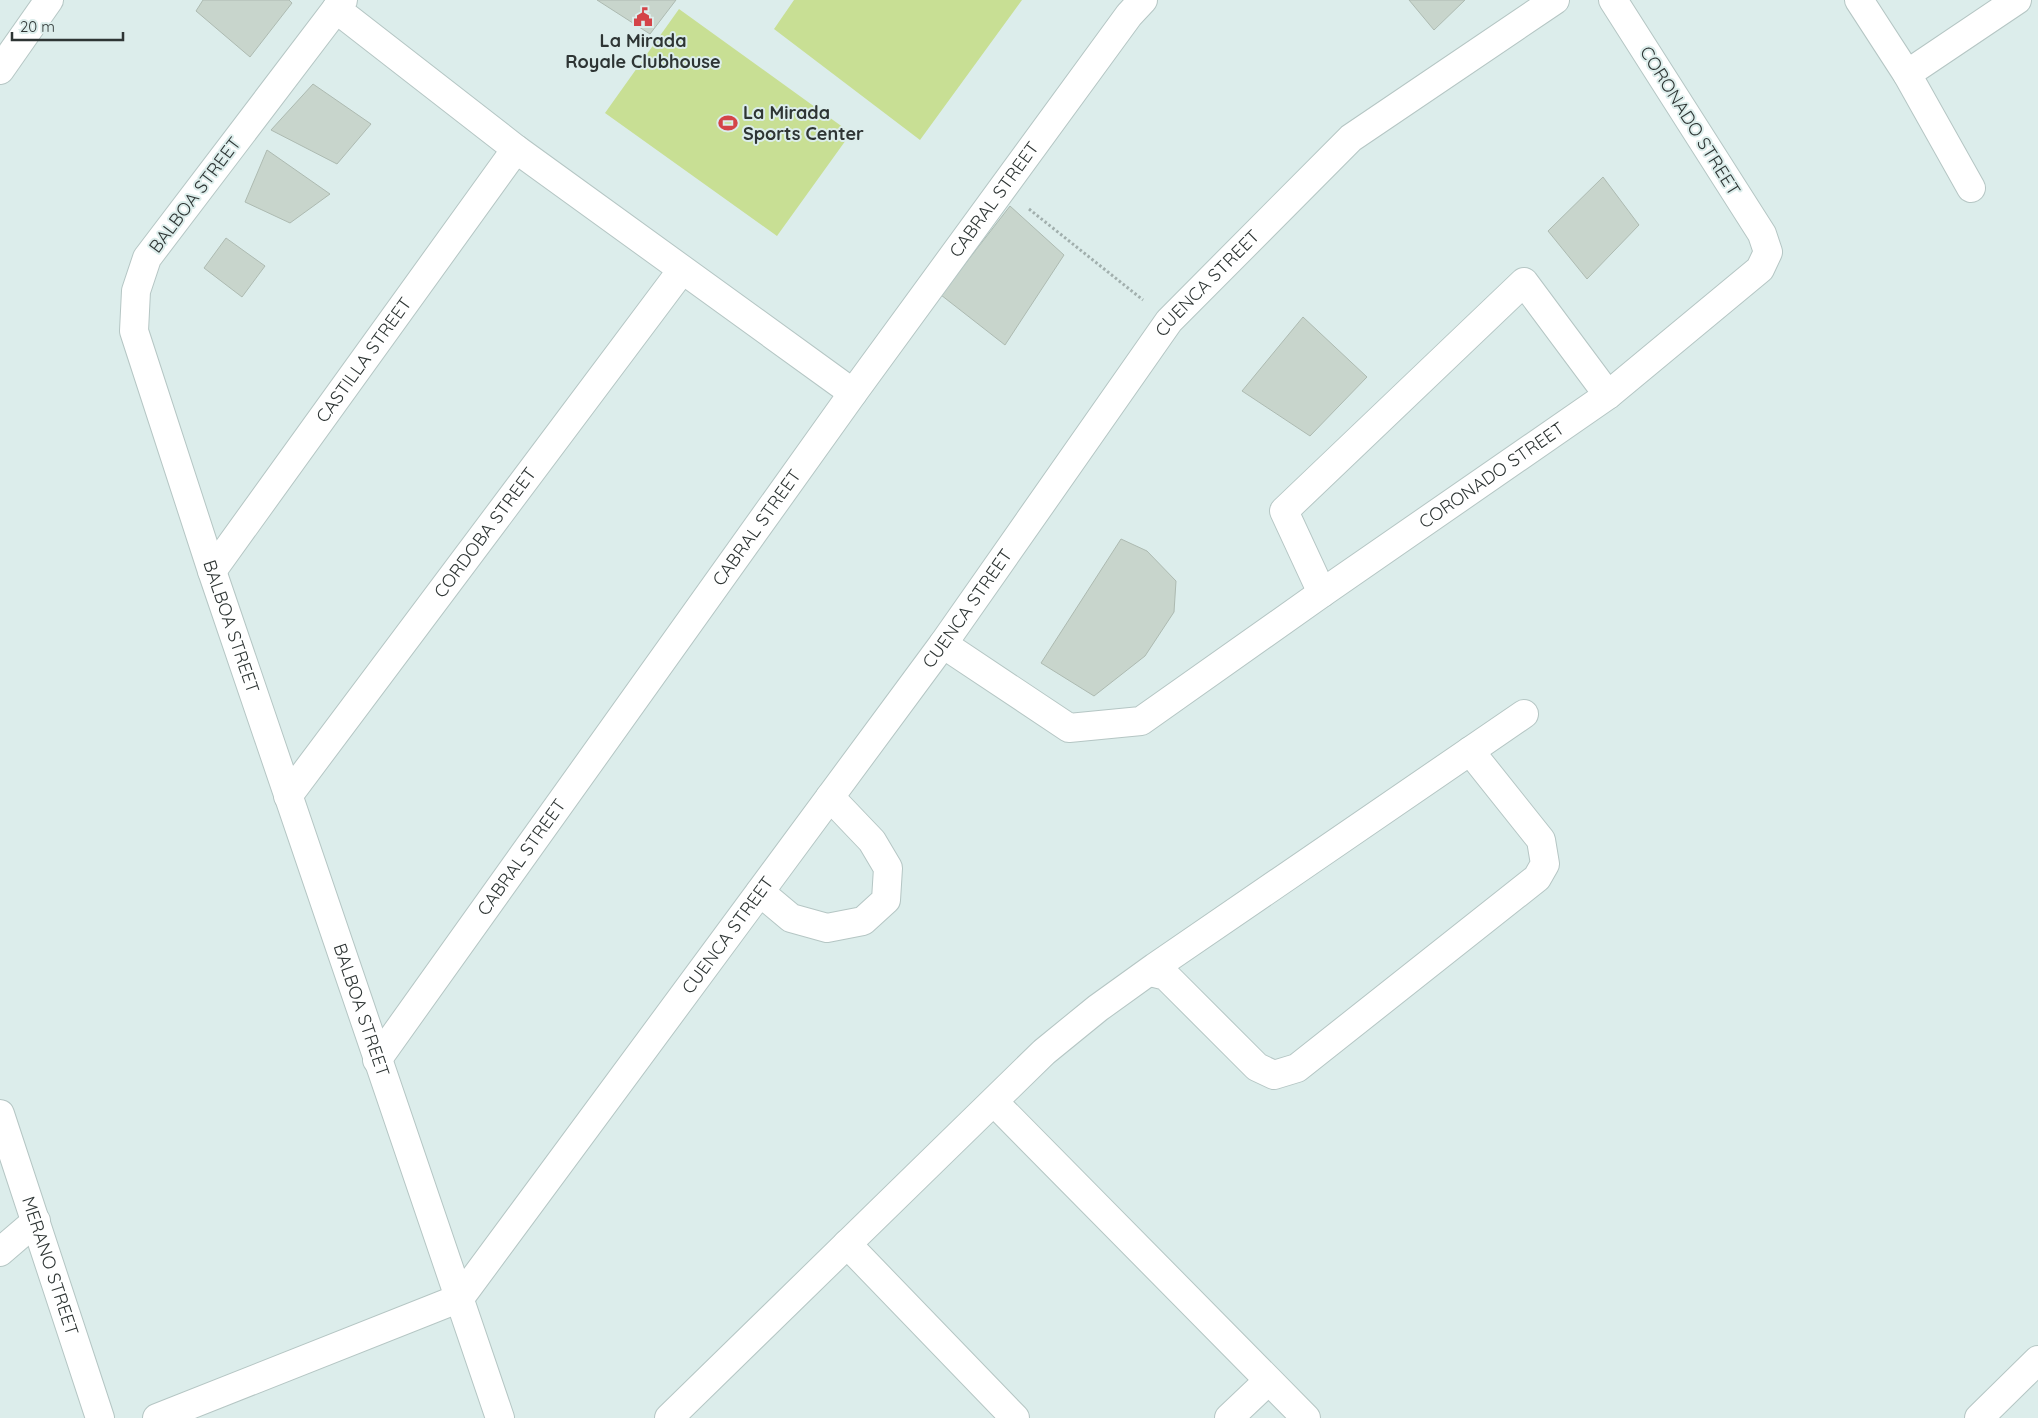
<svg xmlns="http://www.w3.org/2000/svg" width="2038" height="1418" font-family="Quicksand,sans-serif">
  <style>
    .green { fill: #c8df94 }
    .building { fill: #c8d5cc; stroke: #adbab1 }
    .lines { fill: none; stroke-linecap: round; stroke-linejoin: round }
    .street-casing { stroke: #b5c6c4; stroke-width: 30 }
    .path { stroke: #a1afad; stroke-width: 3; stroke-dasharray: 2.5 2.5; stroke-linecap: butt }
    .street { stroke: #fff; stroke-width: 28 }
    .labels { text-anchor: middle; stroke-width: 4; stroke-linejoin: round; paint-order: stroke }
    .poi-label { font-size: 18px; font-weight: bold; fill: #2e3534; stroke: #dcedeb }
    .street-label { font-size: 18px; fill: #2e3534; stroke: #dcedeb }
  </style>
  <rect width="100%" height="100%" fill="#dcedeb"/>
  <!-- green -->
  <path class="green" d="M794,0H1022L920,140L774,29Z
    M679,9L851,133L777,236L605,113Z"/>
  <!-- building -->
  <path class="building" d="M203,0H289L292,3L250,57L196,11Z
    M597,0H676L650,34Z
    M1409,0H1465L1434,30Z
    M313,84L371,124L337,164L271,130Z
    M267,150L330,194L290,223L245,202Z
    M1603,177L1639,225L1587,279L1548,231Z
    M1010,206L1064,255L1005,345L941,295Z
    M226,238L265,266L242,297L204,268Z
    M1303,317L1367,377L1310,436L1242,391Z
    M1121,539L1147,551L1176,581L1174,612L1145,656L1094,696L1041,663Z"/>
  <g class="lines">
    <!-- street casing -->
    <g class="street-casing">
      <g id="street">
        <path id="s1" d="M343,0L147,258L136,291L134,331L212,571L500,1418"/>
        <path d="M1859,0L1907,74L1971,188"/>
        <path d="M336,9L516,149L853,393"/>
        <path d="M0,70L49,0"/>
        <path d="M1907,74L2017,0"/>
        <path id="s2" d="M212,571L516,149"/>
        <path d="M1322,593L1284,511L1524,282L1608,395"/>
        <path id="s3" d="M943,644L1069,728L1141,721L1322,593L1608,395L1760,269L1768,252L1762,234L1613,0"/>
        <path id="s4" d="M288,796L682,270"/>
        <path d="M760,892L791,918L827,928L863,921L886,900L888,868L872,841L830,797"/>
        <path d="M1150,972L1166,976L1257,1067L1274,1075L1297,1068L1537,878L1545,864L1541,840L1470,751"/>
        <path id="s5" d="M377,1060L853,393L1129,15L1143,0"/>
        <path d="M994,1102L1306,1418"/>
        <path id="s6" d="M0,1114L100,1418"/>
        <path d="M847,1244L1015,1418"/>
        <path d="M0,1252L36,1221"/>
        <path id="s7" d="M460,1298L943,644L1169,321L1351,138L1555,0"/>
        <path d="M157,1418L460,1298"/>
        <path d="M669,1418L1044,1052L1098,1008L1155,967L1524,714"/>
        <path d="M1229,1418L1268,1381"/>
        <path d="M1979,1418L2038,1360"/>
      </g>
    </g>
    <!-- path -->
    <path class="path" d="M1029,209L1143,300"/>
    <!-- street -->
    <use href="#street" class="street"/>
  </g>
  <!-- icons -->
  <defs>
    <g id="civic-bare" transform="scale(1.5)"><path d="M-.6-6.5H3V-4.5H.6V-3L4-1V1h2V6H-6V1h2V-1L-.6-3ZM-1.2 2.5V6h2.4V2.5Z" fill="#d44448" stroke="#dcedeb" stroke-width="2.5" paint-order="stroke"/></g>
    <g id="stadium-bare" transform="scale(1.5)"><path d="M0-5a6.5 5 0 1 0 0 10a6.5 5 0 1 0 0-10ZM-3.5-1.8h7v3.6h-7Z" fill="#d44448" stroke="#dcedeb" stroke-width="2.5" paint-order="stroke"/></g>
  </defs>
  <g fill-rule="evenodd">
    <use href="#civic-bare" x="643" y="17"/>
    <use href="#stadium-bare" x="728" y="123"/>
  </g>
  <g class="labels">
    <!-- poi labels -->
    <g class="poi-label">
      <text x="643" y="47">La Mirada<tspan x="643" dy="21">Royale Clubhouse</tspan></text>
      <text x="743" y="119" text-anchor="start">La Mirada<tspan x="743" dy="21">Sports Center</tspan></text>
    </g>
    <!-- street labels -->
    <g class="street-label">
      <text transform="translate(1690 121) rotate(58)" y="6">CORONADO STREET</text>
      <text transform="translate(195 195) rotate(-53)" y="6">BALBOA STREET</text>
      <text dy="6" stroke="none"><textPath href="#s5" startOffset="1059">CABRAL STREET</textPath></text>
      <text dy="6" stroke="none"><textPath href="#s7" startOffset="1261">CUENCA STREET</textPath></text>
      <text dy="6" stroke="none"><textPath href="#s2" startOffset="260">CASTILLA STREET</textPath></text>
      <text dy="6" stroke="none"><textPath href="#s3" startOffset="652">CORONADO STREET</textPath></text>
      <text dy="6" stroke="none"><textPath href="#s5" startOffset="654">CABRAL STREET</textPath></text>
      <text dy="6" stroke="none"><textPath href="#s4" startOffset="329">CORDOBA STREET</textPath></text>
      <text dy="6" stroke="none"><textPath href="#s7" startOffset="856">CUENCA STREET</textPath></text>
      <text dy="6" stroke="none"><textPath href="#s1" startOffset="710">BALBOA STREET</textPath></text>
      <text dy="6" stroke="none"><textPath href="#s5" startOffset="249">CABRAL STREET</textPath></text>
      <text dy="6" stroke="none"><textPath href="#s7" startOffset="451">CUENCA STREET</textPath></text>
      <text dy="6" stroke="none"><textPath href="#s1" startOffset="1115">BALBOA STREET</textPath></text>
      <text dy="6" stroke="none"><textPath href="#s6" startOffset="160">MERANO STREET</textPath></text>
    </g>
  </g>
  <!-- scale -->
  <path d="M12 32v8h111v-8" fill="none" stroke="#2e3534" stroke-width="2.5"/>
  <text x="20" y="32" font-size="15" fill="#2e3534" stroke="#dcedeb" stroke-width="4" paint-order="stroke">20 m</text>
</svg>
